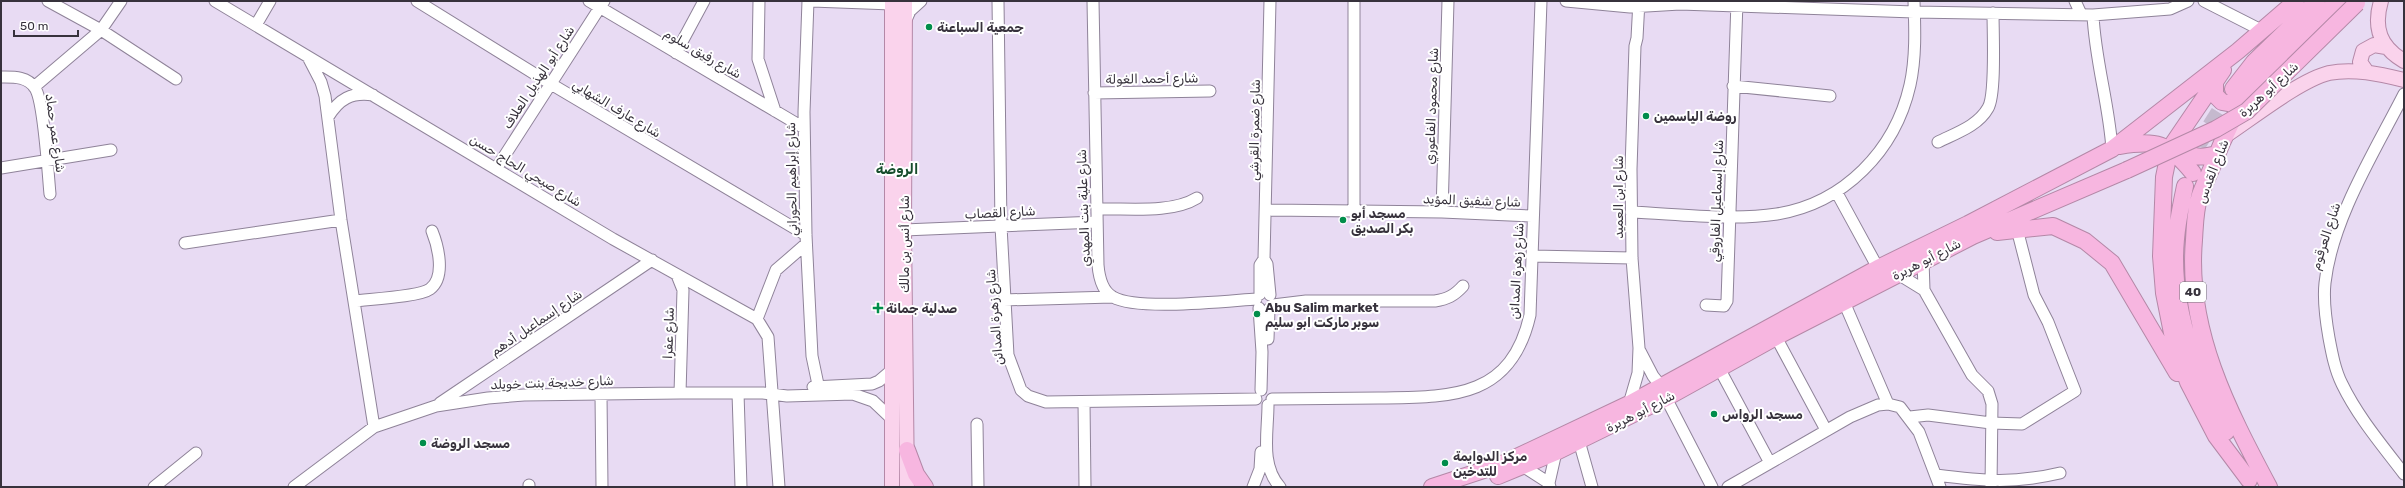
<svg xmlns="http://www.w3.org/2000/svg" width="2405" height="488" font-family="Rubik,Cairo,sans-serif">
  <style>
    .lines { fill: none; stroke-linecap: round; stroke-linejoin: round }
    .highway-tunnel { stroke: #c5b9ce; stroke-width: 16; stroke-dasharray: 16 8; stroke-linecap: butt }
    .minor-casing { stroke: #8f8399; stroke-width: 13 }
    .major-casing { stroke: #b488a7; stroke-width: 16 }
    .highway-casing { stroke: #b488a7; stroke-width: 18 }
    .minor { stroke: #fff; stroke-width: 11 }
    .major { stroke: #fad3ec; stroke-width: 14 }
    .highway { stroke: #f7b6e0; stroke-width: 16 }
    .highway-bridge-casing { stroke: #b488a7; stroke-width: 18; stroke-linecap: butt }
    .highway-bridge { stroke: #f7b6e0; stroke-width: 16 }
    .poi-dot { fill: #018d4b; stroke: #fff; stroke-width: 1.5 }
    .labels { text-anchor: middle; stroke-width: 4; stroke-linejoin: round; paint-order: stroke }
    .shield { fill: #fff; stroke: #737076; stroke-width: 1 }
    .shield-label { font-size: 12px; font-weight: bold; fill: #37323c }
    .poi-label { font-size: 13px; font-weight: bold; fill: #37323c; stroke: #fff; text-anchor: start }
    .street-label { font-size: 13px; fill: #37323c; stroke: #fff }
    .neighbourhood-label { font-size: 14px; font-weight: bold; fill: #174d2c; stroke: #fff }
  </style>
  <rect width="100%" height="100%" fill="#e8dbf3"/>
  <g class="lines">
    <!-- highway-tunnel -->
    <path class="highway-tunnel" d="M2190,169L2198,145L2232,91"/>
    <!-- minor casing -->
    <g class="minor-casing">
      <path id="minor" d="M48,1L101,30L176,79
        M215,1L613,239L757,319L768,337L779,487
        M417,1L551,84L806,235
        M589,1L804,128
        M759,1L758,59L775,111
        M808,1L804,112L806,235L812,356L820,394
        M812,1L892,4
        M998,1L1001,226L1008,355L1021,390L1028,396L1046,402L1256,399
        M1093,1L1098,265C1099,277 1102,291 1113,297C1137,311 1226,301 1256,299
        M1566,1L1630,7L1680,4L1914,12L2093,15L2170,9L2188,1
        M2075,1L2081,14
        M2204,1L2261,30
        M2093,15C2095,60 2109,104 2112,149
        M905,22L910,11L921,1
        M256,25L270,1
        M676,53L704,1
        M308,57L321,82L325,96L341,220L374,427
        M1,77C13,77 27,76 35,88C44,101 48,174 50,194
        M1733,86L1830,96
        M34,87L101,30L121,1
        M1094,93L1210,91
        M2404,94C2375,151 2332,219 2325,283C2323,301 2326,321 2329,338C2332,354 2335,370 2342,384C2358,417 2382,445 2404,474
        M328,117C339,99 351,92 373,95
        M1938,142C1956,133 1978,126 1988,108C1996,95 1993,32 1993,13
        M1,168L111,150
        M496,169L604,1
        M1837,193L1878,268
        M1097,209C1127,208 1171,214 1197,198
        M1266,210L1442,212L1532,216
        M1354,211V1
        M1442,212L1448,1
        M1631,212C1677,214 1732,221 1777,214C1844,203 1895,151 1910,85C1916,58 1915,29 1914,1
        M904,230L1097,222
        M185,243L341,220
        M1532,256L1632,258
        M1923,260L1924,290L1972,375L1988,391L1992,404L1991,487
        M1898,274L1924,290
        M677,275L683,290L680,393
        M1260,294V265L1264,259
        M1270,295L1267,264L1264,259L1270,1
        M1004,300L1112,297
        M354,301C369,299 419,297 430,289C446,277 438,246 432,231
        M1844,302L1888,404
        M1273,305L1306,301H1435C1447,299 1454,296 1463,286
        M1706,305L1724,306L1727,301L1737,1
        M1259,308L1262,352L1261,390
        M757,319L776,270L806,244
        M1776,337L1826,430
        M1268,339L1269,309
        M1640,351L1653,376L1661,386
        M1719,368L1770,463
        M813,387L872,384L879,381L892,370
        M738,393L741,487
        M601,395L602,487
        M1666,398L1712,487
        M1272,399C1308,399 1343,398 1379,398C1451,397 1511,399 1530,315L1541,1
        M1084,402L1085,487
        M440,403L652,260
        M1629,404L1638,373L1639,348L1632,258L1631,169L1635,46L1637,38L1639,1
        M1268,405C1268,432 1260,465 1280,487
        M1910,417L1928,415L1991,423L2022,424L2075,391L2048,322L2034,295L2017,229
        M977,424L978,487
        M1579,441L1592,487
        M1524,467L1549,483
        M1936,475C1983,481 2013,484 2060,473
        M529,485V487
        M154,487L196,453
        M294,487L374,427L436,406L488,398L524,395L680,393H763L787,396L853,394L873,401L892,419
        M1253,487L1260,469L1261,452
        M1550,487L1549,483L1556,452
        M1728,487L1850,417L1878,405L1888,404L1900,407L1919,432L1940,487"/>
    </g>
    <!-- major casing -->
    <g class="major-casing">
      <path id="major" d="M905,1L904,230L907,487
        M2381,1C2373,28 2380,47 2404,61
        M2367,72L2360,62L2363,51L2374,45L2386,47
        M2225,136C2251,119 2300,80 2329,73C2353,68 2380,74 2404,80
        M892,487V1"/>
    </g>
    <!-- highway casing -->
    <g class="highway-casing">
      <path id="highway" d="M2223,70L2170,148L2164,177L2161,256L2164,293L2174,343L2188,382L2216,436L2249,480
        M2215,81V95L2222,102L2233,104L2248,94
        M2233,89L2254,62L2317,1
        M2181,141C2186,160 2202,158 2217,154
        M2119,146C2156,140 2168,142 2193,173
        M2185,186C2180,210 2175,234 2175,259C2175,321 2199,376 2226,432
        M1997,232L2053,226L2085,241L2112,263L2177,373
        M907,450L916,474L925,487
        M1498,476L1556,452L1666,398L1776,337L1973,236L2127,170
        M1432,487L1502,464L1629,404L1878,268L1968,224L2112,149L2238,51L2296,1
        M2269,487C2228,410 2186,330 2194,240C2195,225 2195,209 2200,195C2204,184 2210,173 2214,162C2223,139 2234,115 2248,94C2271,61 2309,29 2338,1"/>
    </g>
    <!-- minor -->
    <use href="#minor" class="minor"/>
    <!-- major -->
    <use href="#major" class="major"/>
    <!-- highway -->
    <use href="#highway" class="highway"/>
    <!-- highway-bridge casing -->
    <g class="highway-bridge-casing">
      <path id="highway-bridge" d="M2127,170L2216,129L2247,111L2357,3"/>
    </g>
    <!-- highway-bridge -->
    <use href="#highway-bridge" class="highway-bridge"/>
  </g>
  <!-- markers -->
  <g class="poi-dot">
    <circle cx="929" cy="27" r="4"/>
    <circle cx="1646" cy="116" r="4"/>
    <circle cx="1343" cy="220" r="4"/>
    <path d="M876 302h4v4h4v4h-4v4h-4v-4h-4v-4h4z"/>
    <circle cx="1257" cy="314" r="4"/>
    <circle cx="1714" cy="414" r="4"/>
    <circle cx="423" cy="443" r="4"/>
    <circle cx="1445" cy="463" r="4"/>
  </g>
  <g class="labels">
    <!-- shield labels -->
    <rect class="shield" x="2180" y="282" width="26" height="20" rx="3"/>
    <g class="shield-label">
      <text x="2193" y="296">40</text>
    </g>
    <!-- poi labels -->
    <g class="poi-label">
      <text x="937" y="32">جمعية السباعنة</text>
      <text x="1654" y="121">روضة الياسمين</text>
      <text x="1351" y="218">مسجد أبو<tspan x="1351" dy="15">بكر الصديق</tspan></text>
      <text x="1265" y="312">Abu Salim market<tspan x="1265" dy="15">سوبر ماركت ابو سليم</tspan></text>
      <text x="886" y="313">صدلية جمانة</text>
      <text x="1722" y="419">مسجد الرواس</text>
      <text x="431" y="448">مسجد الروضة</text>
      <text x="1453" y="461">مركز الدوايمة<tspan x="1453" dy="15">للتدخين</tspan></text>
    </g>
    <!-- street labels -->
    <g class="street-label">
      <text transform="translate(703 53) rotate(30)" y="5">شارع رفيق سلوم</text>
      <text transform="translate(538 77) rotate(-57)" y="5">شارع أبو الهذيل العلاف</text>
      <text transform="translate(1152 78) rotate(-1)" y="5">شارع أحمد الغولة</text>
      <text transform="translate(2268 89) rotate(-42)" y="5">شارع أبو هريرة</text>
      <text transform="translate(1431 106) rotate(-88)" y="5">شارع محمود الفاعوري</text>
      <text transform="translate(617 108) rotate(31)" y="5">شارع عارف الشهابي</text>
      <text transform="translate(1254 130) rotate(-89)" y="5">شارع ضمرة القرشي</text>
      <text transform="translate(56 133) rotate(82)" y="5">شارع عمر حماد</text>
      <text transform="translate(526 170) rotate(31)" y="5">شارع صبحي الحاج حسن</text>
      <text transform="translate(2212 171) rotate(-69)" y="5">شارع القدس</text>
      <text transform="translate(791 179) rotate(-91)" y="5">شارع إبراهيم الحوراني</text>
      <text transform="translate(1618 197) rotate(-90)" y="5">شارع ابن العميد</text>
      <text transform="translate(1472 200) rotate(2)" y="5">شارع شفيق المؤيد</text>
      <text transform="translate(1716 201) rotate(-88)" y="5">شارع إسماعيل الفاروقي</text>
      <text transform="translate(1083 208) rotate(-92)" y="5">شارع علية بنت المهدي</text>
      <text transform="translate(1000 212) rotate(-3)" y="5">شارع القصاب</text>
      <text transform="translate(2325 236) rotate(-72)" y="5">شارع العرقوم</text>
      <text transform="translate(904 244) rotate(-90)" y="5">شارع أنس بن مالك</text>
      <text transform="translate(1926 259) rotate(-27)" y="5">شارع أبو هريرة</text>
      <text transform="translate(1516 271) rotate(-87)" y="5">شارع زهرة المدائن</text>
      <text transform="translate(994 317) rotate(-95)" y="5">شارع زهرة المدائن</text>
      <text transform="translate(536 322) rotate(-34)" y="5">شارع إسماعيل أدهم</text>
      <text transform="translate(668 333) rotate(-88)" y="5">شارع عفرا</text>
      <text transform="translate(552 382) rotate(-2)" y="5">شارع خديجة بنت خويلد</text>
      <text transform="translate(1640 411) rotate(-27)" y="5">شارع أبو هريرة</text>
    </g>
    <!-- neighbourhood labels -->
    <g class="neighbourhood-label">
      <text x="897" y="174">الروضة</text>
    </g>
  </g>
  <!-- border -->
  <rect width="2405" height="488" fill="none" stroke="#37323c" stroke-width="4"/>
  <!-- scale -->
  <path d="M14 30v6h64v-6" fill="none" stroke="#37323c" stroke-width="2"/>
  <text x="20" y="30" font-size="12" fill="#37323c" stroke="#ffffff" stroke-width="3" paint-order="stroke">50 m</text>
</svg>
